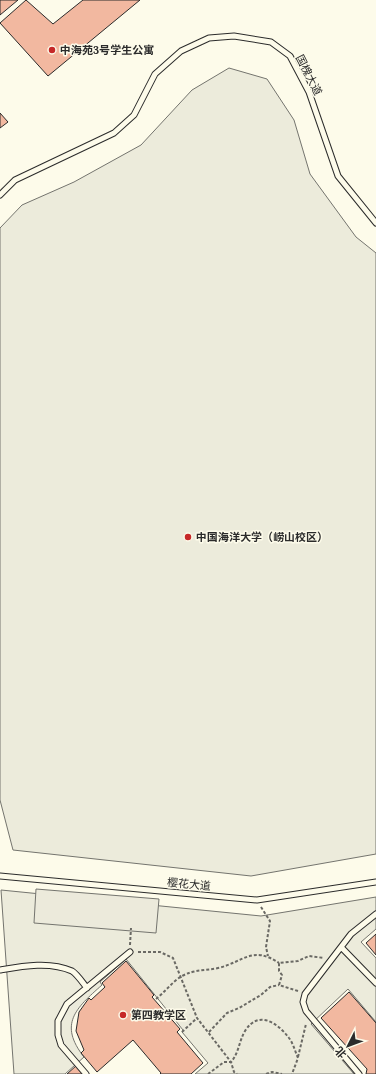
<svg xmlns="http://www.w3.org/2000/svg" width="376" height="1074" font-family="Lora,'Noto Sans SC',serif">
  <style>
    .green { fill: #ecebdb; stroke: #74746e }
    .parking { fill: #eceadb; stroke: #74746e }
    .building { fill: #f2b8a0; stroke: #2b2b2b }
    .lines { fill: none; stroke-linecap: round; stroke-linejoin: round }
    .service-casing { stroke: #2b2b2b; stroke-width: 7 }
    .path { stroke: #6a6964; stroke-width: 2; stroke-dasharray: 3 2; stroke-linecap: butt }
    .service { stroke: #fdfbea; stroke-width: 5 }
    .poi-dot { fill: #c62828; stroke: #fdfbea; stroke-width: 1.5 }
    .labels { text-anchor: middle; stroke-width: 3; stroke-linejoin: round; paint-order: stroke }
    .poi-label { font-size: 11px; font-weight: bold; fill: #2b2b2b; stroke: #fdfbea; text-anchor: start }
    .street-label { font-size: 11px; fill: #2b2b2b; stroke: #fdfbea }
  </style>
  <rect width="100%" height="100%" fill="#fdfbea"/>
  <!-- green -->
  <path class="green" d="M229,68L267,79L294,120L310,174L356,237L376,253V854L251,876L13,850L0,800V228L22,205L74,182L141,145L192,90Z
    M1,890L261,916L376,897V929L361,942L376,958V1022L348,989L311,1024L354,1074H195L208,1063L182,1032L183,1030L126,959L100,982L102,985C76,1008 58,1024 84,1057L65,1074H14Z"/>
  <!-- parking -->
  <path class="parking" d="M36,889L159,899L156,933L34,923Z"/>
  <!-- building -->
  <path class="building" d="M0,0H18L0,15Z
    M26,0L53,24L83,0H140L48,76L0,23Z
    M0,113L8,122L0,128Z
    M376,934V955L366,943Z
    M126,961L154,995L152,997L180,1029L177,1032L203,1063L191,1074H160L161,1073L133,1040L97,1072L81,1053L84,1050L76,1031L79,1012L89,998L91,1000L105,987L102,983Z
    M349,992L376,1023V1074H366L367,1069L321,1018Z
    M77,1065L85,1074H67Z"/>
  <g class="lines">
    <!-- service casing -->
    <g class="service-casing">
      <path id="service" d="M0,195L15,180L114,133L134,115L155,74L181,51L209,38L234,36L271,42L290,56L309,92L338,176L376,223
        M0,876L257,900L376,882
        M341,947L376,983
        M0,970C23,966 50,961 72,971C77,974 83,983 87,988
        M86,1074L61,1045L58,1035V1021L67,1004L130,952
        M359,1074L306,1011L303,1002L305,994L351,934L376,914"/>
    </g>
    <!-- path -->
    <path class="path" d="M261,907L270,921L266,947L268,956
      M130,945L131,928
      M138,952H160L173,958L197,1018L231,1062L234,1072L237,1074
      M298,991L279,985L282,975L279,971V963L298,961L309,956L324,958
      M156,999C165,992 173,981 182,976C195,969 205,971 218,968C244,962 252,945 279,963
      M182,1032L197,1018
      M209,1032L227,1013L239,1008L261,995L270,987L279,985
      M298,1057L306,1024
      M208,1074L224,1062H231C239,1053 239,1041 245,1031C258,1010 277,1022 289,1038C293,1043 295,1051 298,1058L292,1074
      M266,1074L272,1072L282,1074"/>
    <!-- service -->
    <use href="#service" class="service"/>
  </g>
  <!-- markers -->
  <g class="poi-dot">
    <circle cx="52" cy="50" r="4"/>
    <circle cx="188" cy="537" r="4"/>
    <circle cx="123" cy="1015" r="4"/>
  </g>
  <g class="labels">
    <!-- poi labels -->
    <g class="poi-label">
      <text x="60" y="54">中海苑3号学生公寓</text>
      <text x="196" y="541">中国海洋大学（崂山校区）</text>
      <text x="131" y="1019">第四教学区</text>
    </g>
    <!-- street labels -->
    <g class="street-label">
      <text transform="translate(309 75) rotate(63)" y="4">国槐大道</text>
      <text transform="translate(189 884) rotate(5)" y="4">樱花大道</text>
    </g>
  </g>
  <!-- north arrow -->
  <g transform="translate(348 1046) rotate(228)" stroke="#fdfbea" stroke-width="3" paint-order="stroke">
  <path d="M0-3L7 15L0 10L-7 15Z" fill="#2b2b2b"/>
  <text y="-6" font-size="11" font-weight="bold" text-anchor="middle" fill="#2b2b2b">北</text>
  </g>
</svg>
